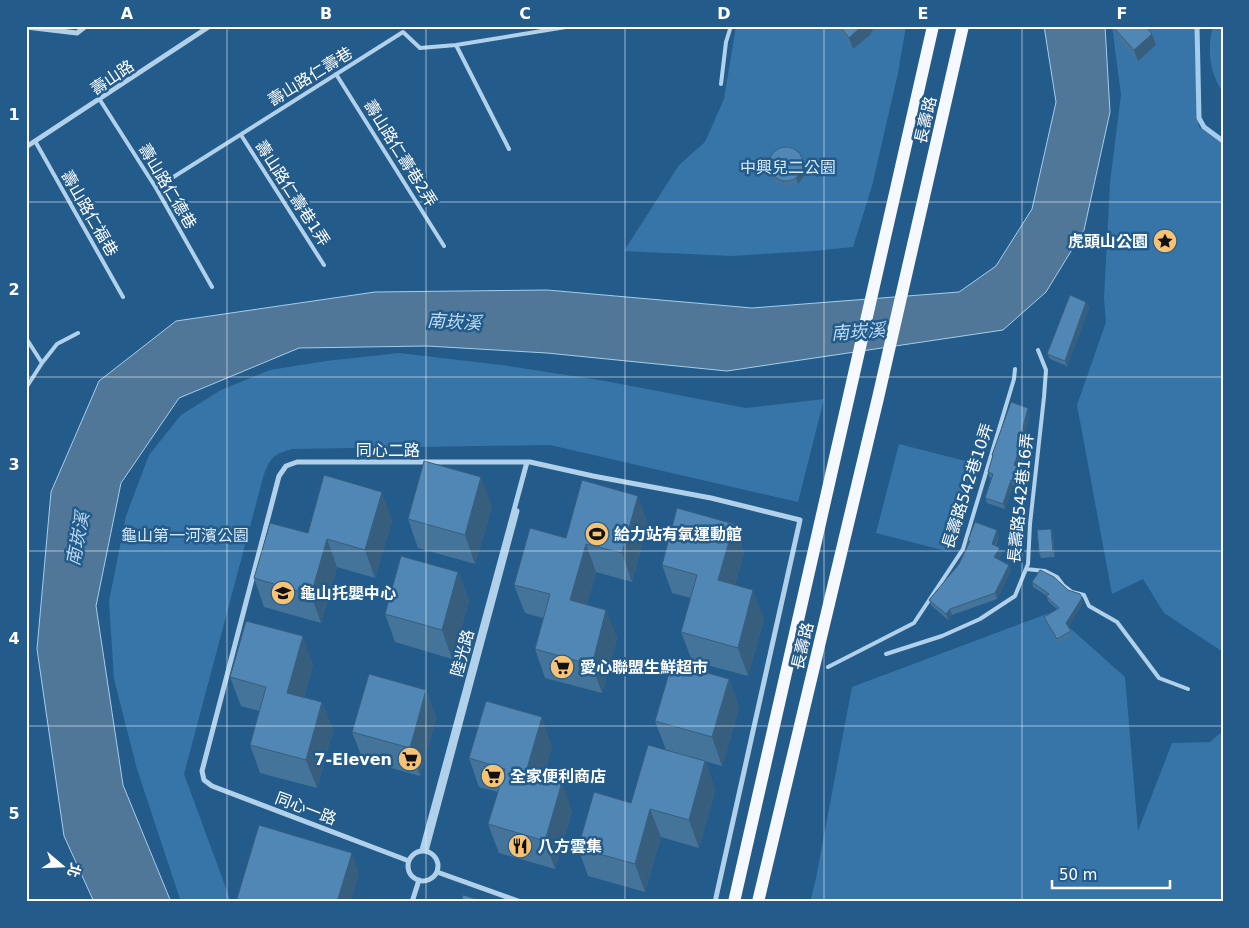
<svg xmlns="http://www.w3.org/2000/svg" width="1249" height="928" font-family="'DejaVu Sans','Noto Sans TC',sans-serif">
  <style>
    .green { fill: #3775a8 }
    .water { fill: #507798; stroke: #a5cdeb }
    .lines { fill: none; stroke-linecap: round; stroke-linejoin: round }
    .stream { stroke: #a5cdeb; stroke-width: 5 }
    .service { stroke: #b1d1ea; stroke-width: 4 }
    .minor { stroke: #b1d1ea; stroke-width: 5 }
    .primary { stroke: #f5f9fe; stroke-width: 12 }
    .wall { fill: #45749b }
    .shaded-wall { fill: #385e7e }
    .building { fill: #5087b4; stroke: #385e7e }
    .grid { fill: none; stroke: #fff; stroke-width: 1; stroke-opacity: 0.55 }
    .labels { text-anchor: middle; stroke-width: 5; stroke-linejoin: round; paint-order: stroke }
    .street-label { font-size: 16px; fill: #fff; stroke: #235b8b }
    .park-label { font-size: 16px; fill: #d5e9f8; stroke: #235b8b }
    .poi-label { font-size: 16px; font-weight: bold; fill: #fff; stroke: #235b8b; text-anchor: start }
    .water-label { font-size: 18px; font-style: italic; fill: #bcdaf2; stroke: #235b8b }
    .neatline { fill: none; stroke: #fff; stroke-width: 2 }
    .grid-label { font-size: 16px; text-anchor: middle; font-weight: bold; fill: #fff }
  </style>
  <rect width="100%" height="100%" fill="#235b8b"/>
  <!-- green -->
  <path class="green" d="M736,26H906L898,73L872,186L853,247L813,251L731,256L624,251L679,165L705,142L724,99Z
    M1112,26H1195L1197,116L1199,127L1223,144V652L1164,613L1143,579L1112,594L1077,405L1106,322L1104,299L1110,183L1121,95Z
    M1213,26H1223V92C1209,73 1207,48 1213,26Z
    M399,353L502,365L605,381L746,408L824,399L798,502L550,445L292,449C274,454 271,457 264,474L184,774L231,902H181L137,769L114,679L109,601L126,516L149,455L181,415L221,390L270,370L326,361Z
    M899,444L973,463L950,552L876,533Z
    M1052,612L1125,677L1138,831L1172,743L1210,742L1223,731V902H810L815,883L852,687Z"/>
  <!-- water -->
  <path class="water" d="M1044,26H1105L1110,112L1084,230L1046,292L1003,330L727,371L547,353L427,346L299,348L179,398L121,483L96,606L123,785L171,902H94L64,836L37,649L51,492L99,381L176,321L375,292L547,290L752,308L959,292L996,266L1032,209L1056,102Z"/>
  <g class="lines">
    <!-- stream -->
    <path class="stream" d="M1197,26L1199,118L1204,127L1223,141"/>
    <!-- service -->
    <path class="service" d="M456,45L509,149
      M336,74L444,246
      M721,84L726,42L731,26
      M100,100L156,188L212,287
      M241,135L324,265
      M35,141L123,297
      M156,188L403,32L420,48L456,45L572,26
      M26,338L42,363
      M26,388L42,363L57,344L78,333
      M1026,569L1045,571L1057,577L1063,585L1072,592L1084,595L1089,606L1117,622L1159,678L1188,689
      M886,654L942,636L980,619L1015,596L1028,564L1030,524L1044,397L1046,370L1038,350
      M828,667L914,623L963,549L1014,379L1015,369"/>
    <!-- minor -->
    <path class="minor" d="M26,27L77,33L86,26
      M26,147L210,26
      M422,850L527,462
      M408 866a15 15 0 1 1 30 0a15 15 0 1 1-30 0Z
      M426,851L517,511
      M409,861L212,786L204,780L202,771L279,476L286,466L297,462H530L593,476L711,498L800,520L715,902
      M437,872L521,902
      M412,902L419,880"/>
    <!-- primary -->
    <path class="primary" d="M734,902L933,26
      M758,902L878,398L963,26"/>
  </g>
  <!-- wall -->
  <path class="wall" d="M835,26H875L870,35L853,49Z
    M1114,28L1152,34L1156,45L1138,61L1118,39Z
    M805,169V175L798,184L787,187L777,183L773,179L771,173Z
    M1086,302L1089,308L1067,366L1050,359L1047,354Z
    M1030,414L1023,440L1025,444L1017,466L1031,475L1027,489L1013,485L1005,509L987,503L985,498L991,478H990L988,472L993,457L992,455Z
    M492,506L475,564L418,548L408,519Z
    M392,520L375,578L337,567L321,623L264,607L254,578L308,533Z
    M648,524L632,582L596,572L587,605L617,638L602,693L545,678L535,649L543,618L525,613L514,585L566,538Z
    M734,524L744,553L735,585L764,619L748,676L692,661L681,632L691,598L672,593L662,565Z
    M1051,529L1053,535L1055,557L1041,558L1039,552Z
    M999,535L996,546L1002,554L998,559L1011,570L997,599L952,615L948,620L931,605L929,600L959,564L969,542L968,540Z
    M458,572L469,601L452,659L395,642L385,614Z
    M1032,582L1068,590L1083,603L1068,627L1072,636L1059,644L1046,622L1044,617L1057,609L1048,601L1047,596L1033,587Z
    M313,665L304,697L322,702L333,731L317,788L260,773L250,745L259,711L241,706L230,677Z
    M729,679L739,708L722,766L666,750L655,721Z
    M426,690L436,718L420,776L363,760L352,732Z
    M552,746L543,777L572,811L555,869L499,853L488,824L498,792L479,787L469,758Z
    M705,761L715,790L699,848L661,837L645,892L588,876L578,848L631,803Z"/>
  <!-- shaded-wall -->
  <path class="shaded-wall" d="M862,26H875L870,35L853,49L849,38Z
    M1152,34L1156,45L1138,61L1134,50Z
    M803,163L805,169V175L798,184L796,178Z
    M1086,302L1089,308L1067,366L1065,361Z
    M1028,408L1030,414L1023,440L1025,444L1016,470L1014,465Z
    M1029,470L1031,475L1027,489L1025,484Z
    M481,477L492,506L475,564L465,535Z
    M1011,480L1013,485L1005,509L1003,504Z
    M382,492L392,520L375,578L365,550Z
    M638,496L648,524L632,582L622,553Z
    M734,524L744,553L729,609L718,580Z
    M1051,529L1053,535L1055,557L1053,551Z
    M997,530L999,535L994,549L992,544Z
    M327,539L337,567L321,623L311,595Z
    M586,544L596,572L581,628L570,600Z
    M1000,548L1002,554L996,563L994,557Z
    M1009,565L1011,570L997,599L995,593Z
    M458,572L469,601L452,659L442,630Z
    M753,590L764,619L748,676L738,648Z
    M1082,598L1083,603L1068,628L1066,623Z
    M950,609L952,615L948,620L946,614Z
    M606,610L617,638L602,693L592,665Z
    M303,636L313,665L297,721L287,693Z
    M729,679L739,708L722,766L712,737Z
    M426,690L436,718L420,776L410,748Z
    M322,702L333,731L317,788L306,760Z
    M542,717L552,746L536,800L526,772Z
    M705,761L715,790L699,848L689,820Z
    M562,782L572,811L555,869L545,841Z
    M650,809L661,837L645,892L635,864Z
    M352,853L359,874L351,902H337Z"/>
  <!-- building -->
  <path class="building" d="M840,26H862L849,38Z
    M1115,26H1145L1152,34L1134,50L1114,28Z
    M769 164a17 17 0 1 1 34 0a17 17 0 1 1-34 0Z
    M1070,295L1086,302L1065,361L1047,354Z
    M1011,402L1028,408L1020,438L1023,439L1014,465L1029,470L1025,484L1011,480L1003,504L985,498L993,474L988,472L993,455H992Z
    M424,461L481,477L465,535L408,519Z
    M324,475L382,492L365,550L327,539L311,595L254,578L270,523L308,533Z
    M582,480L638,496L622,553L586,544L570,600L606,610L592,665L535,649L550,594L514,585L530,528L566,538Z
    M677,508L734,524L718,580L753,590L738,648L681,632L697,575L662,565Z
    M975,522L997,530L992,544L1000,548L994,557L1009,565L995,593L950,609L946,614L929,600L959,564L970,541L968,540Z
    M1051,529L1053,551L1039,552L1037,530Z
    M401,556L458,572L442,630L385,614Z
    M1040,570L1054,577L1068,590L1080,594L1082,598L1066,623L1071,631L1057,639L1044,617L1059,608L1046,596L1049,594L1032,582Z
    M246,621L303,636L287,693L322,702L306,760L250,745L266,687L230,677Z
    M672,663L729,679L712,737L655,721Z
    M369,674L426,690L410,748L352,732Z
    M486,701L542,717L526,772L562,782L545,841L488,824L505,769L469,758Z
    M648,745L705,761L689,820L650,809L635,864L578,848L594,792L631,803Z
    M259,825L352,853L337,902H236Z
    M463,895L486,902H461Z"/>
  <!-- grid -->
  <path class="grid" d="M227,26V902M426,26V902M625,26V902M824,26V902M1022,26V902M26,202H1223M26,377H1223M26,551H1223M26,726H1223"/>
  <!-- icons -->
  <defs>
    <g id="sight-disc" transform="scale(1.25)"><circle r="9.5" fill="#f6c273" stroke="#235b8b"/><path d="M0-6L1.8-2.2L6-1.7L2.9 1.2L3.7 5.4L0 3.3L-3.7 5.4L-2.9 1.2L-6-1.7L-1.8-2.2Z" fill="#111"/></g>
    <g id="stadium-disc" transform="scale(1.25)"><circle r="9.5" fill="#f6c273" stroke="#235b8b"/><path d="M0-5a6.5 5 0 1 0 0 10a6.5 5 0 1 0 0-10ZM-3.5-1.8h7v3.6h-7Z" fill="#111"/></g>
    <g id="school-disc" transform="scale(1.25)"><circle r="9.5" fill="#f6c273" stroke="#235b8b"/><path d="M0-5L7-2L0 1L-7-2ZM-4 1L0 2.5L4 1V4Q0 6-4 4Z" fill="#111"/></g>
    <g id="supermarket-disc" transform="scale(1.25)"><circle r="9.5" fill="#f6c273" stroke="#235b8b"/><path d="M-6-5.5h2.5l.6 2H6L4.5 2H-2.5L-4.4-4H-6ZM-1.5 3.2a1.3 1.3 0 1 0 .1 0ZM3 3.2a1.3 1.3 0 1 0 .1 0Z" fill="#111"/></g>
    <g id="restaurant-disc" transform="scale(1.25)"><circle r="9.5" fill="#f6c273" stroke="#235b8b"/><path d="M-5-6h1v4h1v-4h1v4h1v-4h1v5L-1.5 .5V6h-2V.5L-5-1ZM5-6V6H3V1.5H1.5Q1.5-4 5-6Z" fill="#111"/></g>
  </defs>
  <g fill-rule="evenodd">
    <use href="#sight-disc" x="1165" y="241"/>
    <use href="#stadium-disc" x="597" y="534"/>
    <use href="#school-disc" x="283" y="593"/>
    <use href="#supermarket-disc" x="562" y="667"/>
    <use href="#supermarket-disc" x="410" y="759"/>
    <use href="#supermarket-disc" x="493" y="776"/>
    <use href="#restaurant-disc" x="520" y="846"/>
  </g>
  <g class="labels">
    <!-- street labels -->
    <g class="street-label">
      <text transform="translate(310 76) rotate(-32)" y="6">壽山路仁壽巷</text>
      <text transform="translate(112 77) rotate(-34)" y="6">壽山路</text>
      <text transform="translate(925 120) rotate(-77)" y="6">長壽路</text>
      <text transform="translate(401 153) rotate(58)" y="6">壽山路仁壽巷2弄</text>
      <text transform="translate(168 186) rotate(59)" y="6">壽山路仁德巷</text>
      <text transform="translate(293 193) rotate(57)" y="6">壽山路仁壽巷1弄</text>
      <text transform="translate(90 213) rotate(60)" y="6">壽山路仁福巷</text>
      <text x="388" y="456">同心二路</text>
      <text transform="translate(967 486) rotate(-72)" y="6">長壽路542巷10弄</text>
      <text transform="translate(1020 498) rotate(-84)" y="6">長壽路542巷16弄</text>
      <text transform="translate(802 646) rotate(-77)" y="6">長壽路</text>
      <text transform="translate(462 653) rotate(-75)" y="6">陸光路</text>
      <text transform="translate(306 808) rotate(21)" y="6">同心一路</text>
    </g>
    <!-- park labels -->
    <g class="park-label">
      <text x="788" y="173">中興兒二公園</text>
      <text x="185" y="541">龜山第一河濱公園</text>
    </g>
    <!-- poi labels -->
    <g class="poi-label">
      <text x="1148" y="247" text-anchor="end">虎頭山公園</text>
      <text x="614" y="540">給力站有氧運動館</text>
      <text x="300" y="599">龜山托嬰中心</text>
      <text x="580" y="673">愛心聯盟生鮮超市</text>
      <text x="392" y="765" text-anchor="end">7-Eleven</text>
      <text x="510" y="782">全家便利商店</text>
      <text x="538" y="852">八方雲集</text>
    </g>
    <!-- water labels -->
    <g class="water-label">
      <text transform="translate(454 322) rotate(3)" y="6">南崁溪</text>
      <text transform="translate(858 332) rotate(-4)" y="6">南崁溪</text>
      <text transform="translate(78 539) rotate(-79)" y="6">南崁溪</text>
    </g>
  </g>
  <!-- border -->
  <rect width="1249" height="928" fill="none" stroke="#235b8b" stroke-width="55"/>
  <!-- north arrow -->
  <g transform="translate(62 866) rotate(109)" stroke="#235b8b" stroke-width="4" paint-order="stroke">
  <path d="M0-4L9 19L0 12L-9 19Z" fill="#ffffff"/>
  <text y="-8" font-size="14" font-weight="bold" text-anchor="middle" fill="#ffffff">北</text>
  </g>
  <!-- scale -->
  <path d="M1052 880v8h118v-8" fill="none" stroke="#ffffff" stroke-width="2.5"/>
  <text x="1059" y="880" font-size="15" fill="#ffffff" stroke="#235b8b" stroke-width="4" paint-order="stroke">50 m</text>
  <rect x="28" y="28" width="1194" height="872" class="neatline"/>
  <g class="grid-label">
    <text x="127" y="19">A</text>
    <text x="326" y="19">B</text>
    <text x="525" y="19">C</text>
    <text x="724" y="19">D</text>
    <text x="923" y="19">E</text>
    <text x="1122" y="19">F</text>
    <text x="14" y="120">1</text>
    <text x="14" y="295">2</text>
    <text x="14" y="470">3</text>
    <text x="14" y="644">4</text>
    <text x="14" y="819">5</text>
  </g>
</svg>
